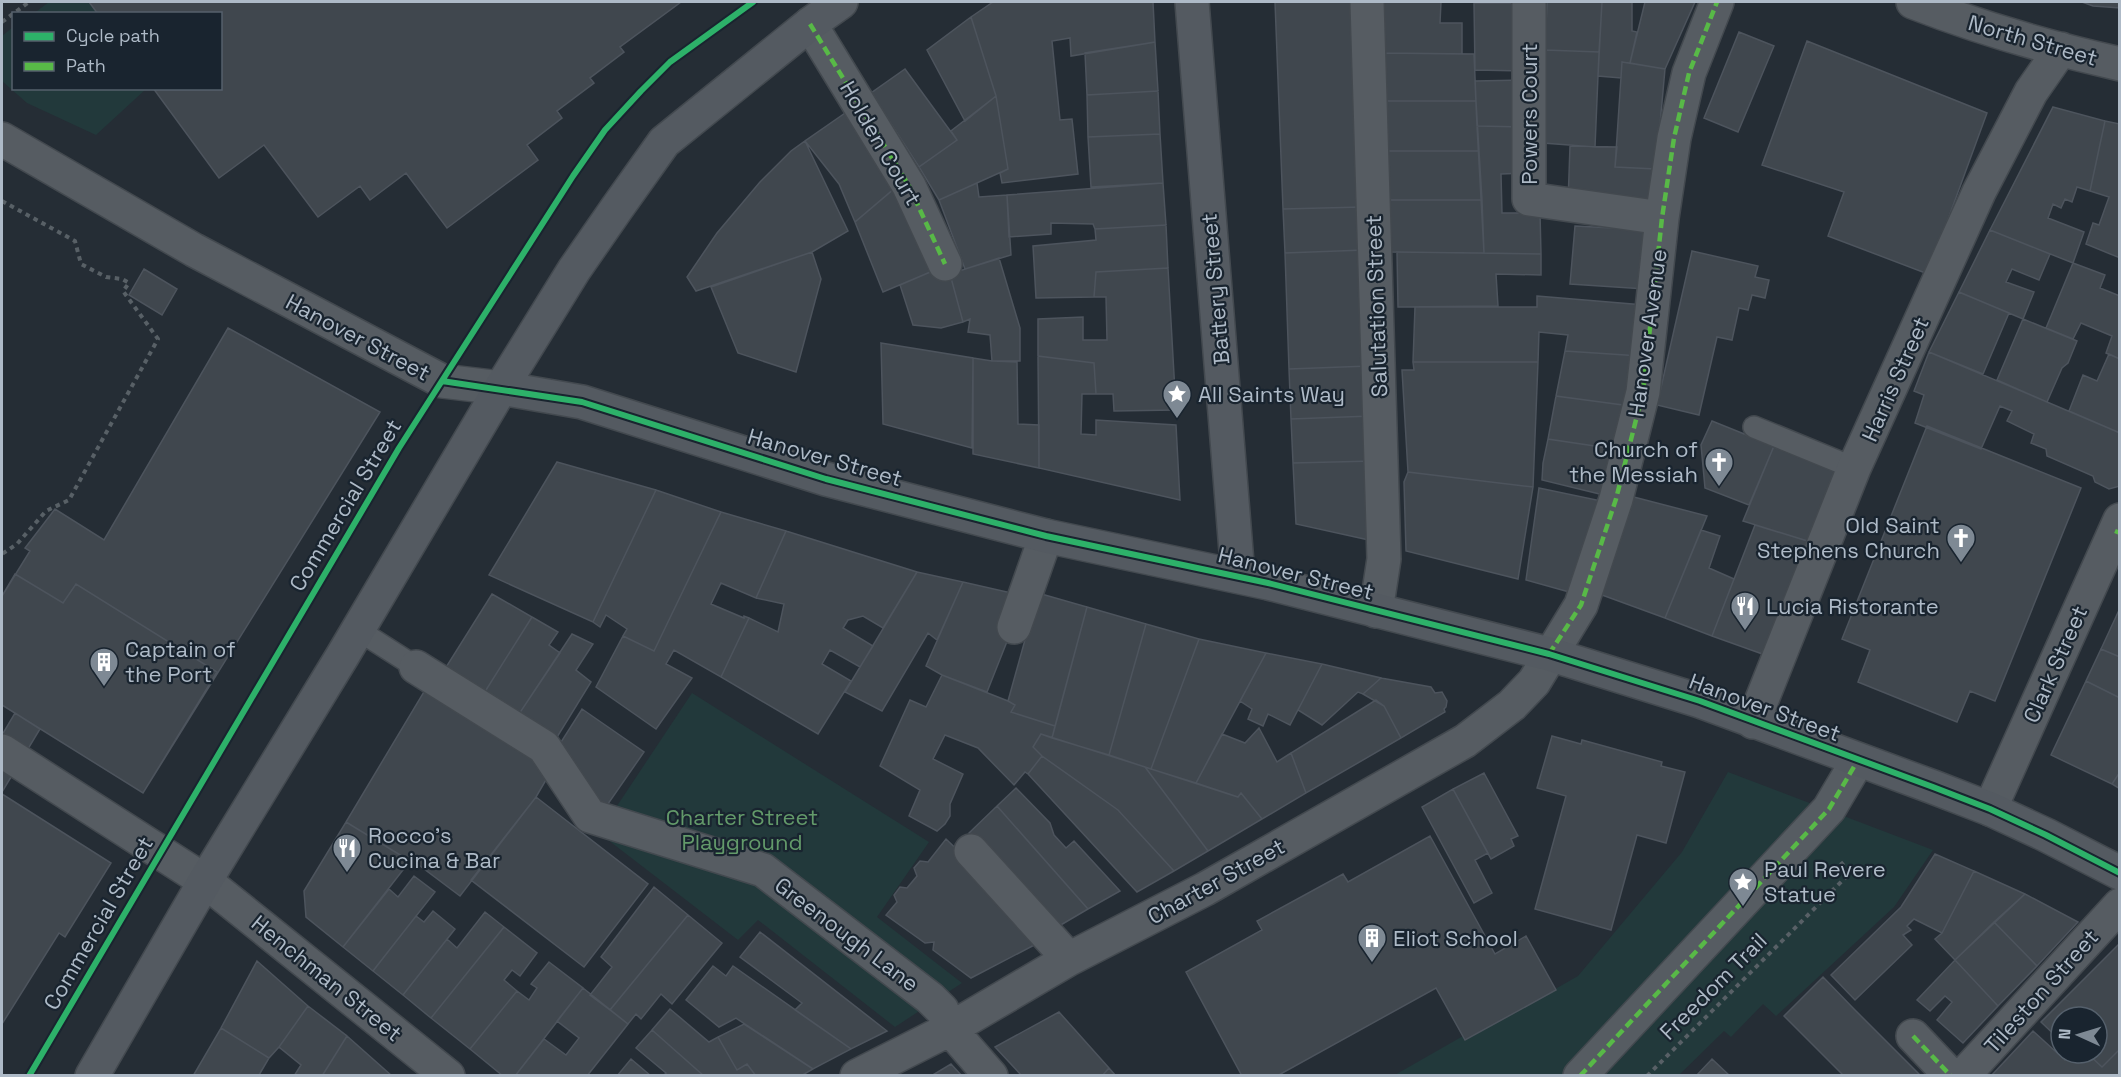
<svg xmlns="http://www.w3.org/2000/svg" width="2121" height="1077" font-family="'Space Grotesk',sans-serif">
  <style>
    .green { fill: #22393b }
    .building { fill: #40474e; stroke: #4d545d; stroke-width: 1.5 }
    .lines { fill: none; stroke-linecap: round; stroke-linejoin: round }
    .lane-casing { stroke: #43494f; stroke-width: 24 }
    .street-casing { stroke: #43494f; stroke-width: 36 }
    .secondary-casing { stroke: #43494f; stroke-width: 36 }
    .path { stroke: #586066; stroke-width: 4; stroke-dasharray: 4.5 4.5; stroke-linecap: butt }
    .lane { stroke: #565c62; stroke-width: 21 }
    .street { stroke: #565c62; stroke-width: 33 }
    .secondary { stroke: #545a61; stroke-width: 33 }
    .quiet { stroke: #58b947; stroke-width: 4.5; stroke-dasharray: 9 4.5; stroke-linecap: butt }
    .cycleway-casing { stroke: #19242f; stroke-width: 10 }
    .cycleway { stroke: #2db169; stroke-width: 6 }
    .labels { text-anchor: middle; stroke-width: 4.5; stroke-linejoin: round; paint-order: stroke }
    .street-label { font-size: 22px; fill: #aebac7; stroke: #19242f }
    .poi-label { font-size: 22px; fill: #aebac7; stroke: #19242f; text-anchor: start }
    .park-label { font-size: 22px; fill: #639a6a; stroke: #19242f }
  </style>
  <rect width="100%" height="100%" fill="#252d35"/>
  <!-- green -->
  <path class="green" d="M49,2H89L98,13L33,14Z
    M13,27L14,88L146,89L96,135L27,103L2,81V36Z
    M692,693L929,842L877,917L962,983L895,1027L758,920L738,940L599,833Z
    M1728,772L1933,850L1894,907L1776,1016L1763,1004L1731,1037L1724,1031L1679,1075L1393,1076L1463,1036L1466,1040L1578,976L1682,852Z"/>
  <!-- building -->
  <path class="building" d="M89,2H681L620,47L624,52L590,78L594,83L557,111L562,118L527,145L538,160L447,228L406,173L370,200L360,186L318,217L264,145L219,178L153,88H220V14H98Z
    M993,2H1153L1155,42L1071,56L1070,38L1052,41L1060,120L1072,119L1078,174L1002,183L1000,173L1008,169L996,96L971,17Z
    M1275,2H1353L1362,207L1283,209Z
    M1383,2H1441L1440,23H1462V54L1385,53Z
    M1474,2H1528V3H1474Z
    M1547,2H1602L1599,52L1545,50Z
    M1602,2H1632V31L1637,32L1630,63L1622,62L1621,78L1598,76Z
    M1645,2H1695L1665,69L1630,63Z
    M2082,2H2120V8L2093,6Z
    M1474,3H1528V71L1475,70Z
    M971,17L996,96L965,121L927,50Z
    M1739,32L1774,46L1738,132L1704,118Z
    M1807,41L1987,113L1928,274L1828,236L1844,192L1762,165Z
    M1155,42L1158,91L1087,95L1085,53Z
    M1545,50L1599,52L1595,147L1543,143Z
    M1385,53L1474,54L1476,101H1382Z
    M1622,62L1665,69L1656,169L1615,167Z
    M905,69L957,140L919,167L871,93Z
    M1524,80L1525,127L1477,126L1475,81Z
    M1158,91L1160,134L1088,137L1087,95Z
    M996,96L1008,169L939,200L919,167L957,140L951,131Z
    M1382,101H1476L1479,151H1381Z
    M2053,107L2105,121L2090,191L2077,187L2072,202L2065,199L2061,208L2053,204L2048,218L2084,232L2073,263L1990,230Z
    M848,111L895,188L855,222L839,184L805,141Z
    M2105,121L2120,124V258L2086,244L2093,223L2099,225L2109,197L2090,191Z
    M1477,126L1525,127L1526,173L1501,174L1502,213H1540L1541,254L1484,253Z
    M1160,134L1163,183L1091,187L1088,137Z
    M805,141L848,231L812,252L696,291L687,277L717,233L760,182L791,151Z
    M1570,146L1617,147L1615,167L1656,169L1652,213L1568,203Z
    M1386,151H1479L1482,200H1389Z
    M977,183L979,197L1007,195L1011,255L965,269L939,200Z
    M1163,183L1166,225L1095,229L1093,224L1051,223V234L1009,237L1007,195Z
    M895,188L935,270L883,292L855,222Z
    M1389,200H1482L1484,253L1391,252Z
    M1362,207L1364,250L1285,253L1283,209Z
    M1166,225L1168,268L1096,272L1094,297L1036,298L1033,246L1096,240L1095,229Z
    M1575,226L1650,230L1645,289L1570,284Z
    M1990,230L2050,254L2039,280L2012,269L2006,282L2034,292L2023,319L1959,292Z
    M1364,250L1369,366L1289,369L1285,253Z
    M1692,251L1758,266L1755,277L1769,280L1765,298L1752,295L1748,310L1739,308L1732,340L1717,337L1699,415L1657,405Z
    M812,252L821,279L796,372L738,353L711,287Z
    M1397,252L1541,254V275L1496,274L1498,306L1398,307Z
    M999,258L1020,328V361H992L990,335L968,332L970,319L963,322L950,274Z
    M2073,263L2105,275L2100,288L2120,296V359L2106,353L2112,336L2081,323L2073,339L2046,328Z
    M1168,268L1176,410L1114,411L1113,394H1096L1094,363L1038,356V319L1083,317V340H1107L1106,297H1094L1096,272Z
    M144,269L177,289L162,315L129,295Z
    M935,270L950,274L963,322L941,328L913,325L900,285Z
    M1959,292L2009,313L1983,374L1929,352Z
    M1537,296L1644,305L1640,356L1565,351L1568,335L1539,332L1538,362H1413L1415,307H1537Z
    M2023,319L2077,341L2068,363L2062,368L2047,402L1997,380Z
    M228,328L380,412L143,793L2,705V596L30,551L25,548L55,509L104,540Z
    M881,343L973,358L972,448L883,424Z
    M1565,351L1640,356L1630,406L1556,396Z
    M1929,352L2120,433V486L2109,489L2095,482L2093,476L2047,456L2046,449L2031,443L2034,434L2007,421L2012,411L2000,406L1981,449L1915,423L1924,395L1914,391Z
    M2109,354L2120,359V433L2069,411L2083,375L2097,381Z
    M1038,356L1094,363L1096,394H1082L1081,434L1096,435V420L1176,425L1180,500L1039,468Z
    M973,358L992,361L1017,362L1018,424L1039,425V468L973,454Z
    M1413,362H1538L1533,487L1408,472L1402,370H1414Z
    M1369,366L1371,416L1291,419L1289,369Z
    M1556,396L1630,406L1621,450L1548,439Z
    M1371,416L1374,461L1293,463L1291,419Z
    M1712,421L1774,446L1749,505L1705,488L1701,445Z
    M1927,426L2081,488L1995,701L1970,691L1957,722L1858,682L1870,650L1842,639Z
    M1548,439L1621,450L1612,497L1542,480L1543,463Z
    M1774,446L1844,473L1814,543L1743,521Z
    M1374,461L1378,542L1296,524L1293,463Z
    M557,462L656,490L593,622L489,575Z
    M1408,472L1533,487L1518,579L1406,551L1404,482Z
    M1539,488L1611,503L1580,595L1526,580Z
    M656,490L721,512L654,651L623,636L627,629L606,615L600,627L593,622Z
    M1630,496L1707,516L1665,618L1602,595Z
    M721,512L786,531L756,598L721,583L711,604L744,618V616L749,618L721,677L674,650L666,664L692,678L656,729L596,687L623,636L654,651Z
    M1755,525L1814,543L1768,656L1712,636Z
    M1701,530L1720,536L1709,568L1734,579L1712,636L1665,618Z
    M786,531L917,572L883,628L863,616L848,620L843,628L873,646L860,667L830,650L822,664L851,681L818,734L721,677L749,618L778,632L784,604L756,598Z
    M917,572L963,582L937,640L928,633L882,711L845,692Z
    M15,574L63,603L76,584L217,672L143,793L2,705V596Z
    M963,582L1025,596L987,692L942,675L926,666Z
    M1038,593L1087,607L1055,726L1011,712L1015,705L1008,701Z
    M492,594L532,617L481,698L443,672Z
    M1087,607L1146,624L1109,755L1052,738Z
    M2120,608V657L2101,649Z
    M532,617L558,632L549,645L560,653L515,720L481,698Z
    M1146,624L1199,639L1151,769L1109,755Z
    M572,634L593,644L576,670L591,682L551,747L515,720Z
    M1199,639L1266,653L1196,783L1151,769Z
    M2101,649L2120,657V698L2086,681Z
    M1266,653L1322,664L1290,725L1268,714L1263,726L1248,719L1252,709L1240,701Z
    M1322,664L1381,678L1363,694L1358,692L1322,725L1298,710Z
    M942,675L1008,701L1015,705L1011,712L1055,726L1052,738L1041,734L1033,747L1042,756L1028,774L1025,772L1014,785L978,748L945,735L933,759L963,774L950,804V816L945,824L937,831L909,816L920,790L880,766L910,700L926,707Z
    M1381,678L1431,687L1435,693L1442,692L1447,701L1446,707L1444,709L1445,712L1401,738L1384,706L1363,694Z
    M431,680L553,768L536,797L460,896L412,860L410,861L346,822Z
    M2086,681L2120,698V772L2112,784L2051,755Z
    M1376,700L1384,706L1401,738L1306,793L1291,753Z
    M582,709L644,752L601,814L556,750Z
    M15,713L40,729L2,792V735Z
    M1259,728L1277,762L1291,753L1306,793L1262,819L1241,793L1238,797L1196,783L1222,734L1245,743Z
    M1041,734L1145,767L1208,851L1174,871L1118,810L1042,756L1033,747Z
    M1552,736L1581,744L1582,740L1662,762L1661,766L1685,772L1666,843L1637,835L1611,930L1535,909L1566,796L1537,788Z
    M1042,756L1118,810L1174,871L1137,892L1028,774Z
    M1145,767L1238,797L1241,793L1262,819L1208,851Z
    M2120,772V789L2112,784Z
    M1484,773L1518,836L1511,839L1514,846L1491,859L1453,789Z
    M1016,788L1050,823L1054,835L1066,848L1074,841L1120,891L1088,909L997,806Z
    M1453,789L1488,853L1475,860L1492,893L1474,903L1422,807Z
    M2,794L111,863L65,937L59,933L2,1024Z
    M536,797L648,884L584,967L471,880Z
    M997,806L1088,909L1054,929L969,833Z
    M346,822L410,861L343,947L306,917L304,891Z
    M1430,836L1495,954L1526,936L1556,990L1465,1040L1436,988L1277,1076H1242L1186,972L1262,930L1257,921L1343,874L1348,882Z
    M946,839L1042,931V941L971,978L933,950L934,942L925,943L886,915L897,902L894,895L900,887L907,888L917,876L914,868L920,861L928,862Z
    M1935,854L1974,871L1942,933L1914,919L1907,926L1911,930L1903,935L1912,945L1855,1000L1831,975L1901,907Z
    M1974,871L2025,894L1955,960L1935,939L1942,933Z
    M414,876L435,892L373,971L343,947L389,889L398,897Z
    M654,887L688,915L610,1010L590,995L612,967L601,957Z
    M2025,894L2078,922L2037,966L1994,922Z
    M433,911L455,929L403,995L373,971L416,916L424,922Z
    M485,912L504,927L431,1018L403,995L447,939L457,948Z
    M688,915L722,943L672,1004L661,994L641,1019L636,1014L628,1024L610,1010Z
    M1994,922L2037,966L1998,1006L1955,960Z
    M504,927L537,953L520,976L512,970L504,980L517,991L470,1049L431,1018Z
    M760,932L887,1031L851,1049L795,1010L802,1003L740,957Z
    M2120,943V1049L2102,1067L2087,1053H2097V1017H2061V1041L2041,1022Z
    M1955,960L1998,1006L1963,1043L1937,1020L1952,1002L1945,996L1930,1011L1917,1000Z
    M257,961L308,1006L279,1047L269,1058L221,1028Z
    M549,962L583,988L515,1076H503L470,1049L517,991L529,1000L537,988L531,984Z
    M713,966L726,976L733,966L851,1049L813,1069L736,1018L719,1027L686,1000Z
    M1823,977L1854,1009L1921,1076H1844L1784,1016Z
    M583,988L628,1024L587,1076H515L544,1039L566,1055L579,1038L557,1021Z
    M308,1006L347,1036L322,1076H294L301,1065L279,1047Z
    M670,1009L709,1042L718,1037L737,1070L747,1064L756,1076H704L652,1030Z
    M1059,1012L1109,1068L1102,1076H1022L995,1047Z
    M744,1024L813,1069L801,1076H756L747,1064L737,1070L718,1037Z
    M221,1028L269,1058L259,1075L260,1076H193Z
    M652,1030L704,1076H663L666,1073L636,1048Z
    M2033,1031L2065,1060L2072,1053H2087L2102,1067L2120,1049V1076H1991Z
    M347,1036L392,1076H322Z
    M631,1059L651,1076H617Z
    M1712,1059L1730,1076H1696Z
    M951,1064L962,1076H931Z
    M1109,1068L1116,1076H1102Z"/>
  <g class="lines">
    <!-- lane casing -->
    <g class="lane-casing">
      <path id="lane" d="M1754,427L1854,468
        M358,630L416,667"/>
    </g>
    <!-- street casing -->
    <g class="street-casing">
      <path id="street" d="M1367,2L1384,559L1376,611
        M1529,2V199L1662,218
        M1913,2C1980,28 2049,48 2120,64
        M810,24L909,186L945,264
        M2,139L194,250L442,381L501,388
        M1014,627L1046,536
        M416,667L544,747L590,816L763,870L930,998L942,1010
        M1753,722L1854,468L1979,192L2031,92L2061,49
        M2,751L205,881L448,1076
        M1990,809L2120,520
        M971,851L1069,959
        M950,1029L991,1076
        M1913,1036L1951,1076
        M857,1076L950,1029L1069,959L1205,889L1465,741L1512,705L1534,682L1581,605L1616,499L1643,392L1662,218L1674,138L1689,73L1717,2
        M1580,1076L1829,809L1858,760
        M1963,1076L2120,905"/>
    </g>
    <!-- secondary casing -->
    <g class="secondary-casing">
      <path id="secondary" d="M1192,2L1238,576
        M501,388L582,402L826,479L1046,536L1268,583L1549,654L1700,701L1933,787L1990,809L2046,835L2120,873
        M92,1076L205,881L343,655L501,388L574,270L617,208L664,142L810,24L841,2"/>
    </g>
    <!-- path -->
    <path class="path" d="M2,22L29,2
      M2,201L75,241L81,264L106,277L122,279L129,283L123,291L158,339L69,500L46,511L17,544L2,554
      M1647,1076L1850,873L1839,860"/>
    <!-- lane -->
    <use href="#lane" class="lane"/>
    <!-- street -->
    <use href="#street" class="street"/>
    <!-- secondary -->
    <use href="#secondary" class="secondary"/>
    <!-- quiet -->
    <path class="quiet" d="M810,24L909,186L945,264
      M2115,531L2120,533
      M1549,654L1581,605L1616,499L1643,392L1662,218L1674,138L1689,73L1717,2
      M1913,1036L1951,1076
      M1580,1076L1829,809L1858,760"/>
    <!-- cycleway casing -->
    <g class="cycleway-casing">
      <path id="cycleway" d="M442,381L582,402L826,479L1046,536L1268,583L1549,654L1700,701L1933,787L1990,809L2046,835L2120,873
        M29,1076L399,448L573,176L605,130L641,91L670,62L753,2"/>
    </g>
    <!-- cycleway -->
    <use href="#cycleway" class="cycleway"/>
  </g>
  <!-- icons -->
  <defs>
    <g id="sight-pin" transform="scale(1.5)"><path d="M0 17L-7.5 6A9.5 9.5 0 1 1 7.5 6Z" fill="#7e8994" stroke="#19242f"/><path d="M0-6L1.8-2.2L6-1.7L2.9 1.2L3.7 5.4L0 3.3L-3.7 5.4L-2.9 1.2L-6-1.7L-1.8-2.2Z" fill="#fff"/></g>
    <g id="church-pin" transform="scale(1.5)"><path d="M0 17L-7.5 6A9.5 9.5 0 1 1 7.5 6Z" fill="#7e8994" stroke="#19242f"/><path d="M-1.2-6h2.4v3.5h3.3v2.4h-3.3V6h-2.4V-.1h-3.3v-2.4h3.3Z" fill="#fff"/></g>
    <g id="restaurant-pin" transform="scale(1.5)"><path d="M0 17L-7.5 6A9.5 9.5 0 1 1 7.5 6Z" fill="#7e8994" stroke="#19242f"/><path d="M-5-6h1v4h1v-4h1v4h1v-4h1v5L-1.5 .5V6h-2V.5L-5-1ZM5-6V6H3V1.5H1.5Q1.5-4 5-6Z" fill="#fff"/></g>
    <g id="building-pin" transform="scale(1.5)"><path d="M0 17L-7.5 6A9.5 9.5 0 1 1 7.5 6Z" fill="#7e8994" stroke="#19242f"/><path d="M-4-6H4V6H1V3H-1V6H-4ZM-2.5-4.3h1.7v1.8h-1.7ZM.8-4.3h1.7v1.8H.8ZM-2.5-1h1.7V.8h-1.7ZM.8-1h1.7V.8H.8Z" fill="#fff"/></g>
  </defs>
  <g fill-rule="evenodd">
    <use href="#sight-pin" x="1177" y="394"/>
    <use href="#church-pin" x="1719" y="462"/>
    <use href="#church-pin" x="1961" y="538"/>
    <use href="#restaurant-pin" x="1745" y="606"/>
    <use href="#building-pin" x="104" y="662"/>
    <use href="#restaurant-pin" x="347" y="848"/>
    <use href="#sight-pin" x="1743" y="882"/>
    <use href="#building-pin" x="1372" y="938"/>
  </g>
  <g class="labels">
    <!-- street labels -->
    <g class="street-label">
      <text transform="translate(2033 40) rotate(16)" y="8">North Street</text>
      <text transform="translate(1529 114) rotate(-90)" y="8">Powers Court</text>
      <text transform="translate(881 143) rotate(60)" y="8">Holden Court</text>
      <text transform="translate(1215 289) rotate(-95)" y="8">Battery Street</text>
      <text transform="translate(1376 306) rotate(-92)" y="8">Salutation Street</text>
      <text transform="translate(1647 333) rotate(-82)" y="8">Hanover Avenue</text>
      <text transform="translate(358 337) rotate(28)" y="8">Hanover Street</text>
      <text transform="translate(1895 379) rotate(-66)" y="8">Harris Street</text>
      <text transform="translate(825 457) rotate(16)" y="8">Hanover Street</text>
      <text transform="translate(345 505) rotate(-59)" y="8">Commercial Street</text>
      <text transform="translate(1296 573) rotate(14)" y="8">Hanover Street</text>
      <text transform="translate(2055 664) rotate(-66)" y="8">Clark Street</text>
      <text transform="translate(1765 707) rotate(20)" y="8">Hanover Street</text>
      <text transform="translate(1216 881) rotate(-29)" y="8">Charter Street</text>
      <text transform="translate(98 923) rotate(-60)" y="8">Commercial Street</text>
      <text transform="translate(847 934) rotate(37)" y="8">Greenough Lane</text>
      <text transform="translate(327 978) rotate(39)" y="8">Henchman Street</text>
      <text transform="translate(1713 986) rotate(-45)" y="8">Freedom Trail</text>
      <text transform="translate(2041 991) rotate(-48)" y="8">Tileston Street</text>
    </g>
    <!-- poi labels -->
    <g class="poi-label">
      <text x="1198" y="402">All Saints Way</text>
      <text x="1698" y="457" text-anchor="end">Church of<tspan x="1698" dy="25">the Messiah</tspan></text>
      <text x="1940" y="533" text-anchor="end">Old Saint<tspan x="1940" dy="25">Stephens Church</tspan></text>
      <text x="1766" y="614">Lucia Ristorante</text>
      <text x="125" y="657">Captain of<tspan x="125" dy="25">the Port</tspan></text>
      <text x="368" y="843">Rocco's<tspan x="368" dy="25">Cucina &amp; Bar</tspan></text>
      <text x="1764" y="877">Paul Revere<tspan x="1764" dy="25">Statue</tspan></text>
      <text x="1393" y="946">Eliot School</text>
    </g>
    <!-- park labels -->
    <g class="park-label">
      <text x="742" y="825">Charter Street<tspan x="742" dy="25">Playground</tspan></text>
    </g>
  </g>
  <!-- border -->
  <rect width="2121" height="1077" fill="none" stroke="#aebac7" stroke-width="6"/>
  <!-- legend -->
  <rect x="12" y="12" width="210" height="78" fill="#19242f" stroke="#55606c" stroke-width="1.5"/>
  <rect x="24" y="32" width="30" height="9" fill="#2db169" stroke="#55606c" stroke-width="1.5"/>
  <text x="66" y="42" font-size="18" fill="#aebac7">Cycle path</text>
  <rect x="24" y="62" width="30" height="9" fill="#58b947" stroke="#55606c" stroke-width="1.5"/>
  <text x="66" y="72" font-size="18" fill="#aebac7">Path</text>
  <!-- north arrow -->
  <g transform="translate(2079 1035) rotate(274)"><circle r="28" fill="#19242f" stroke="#55606c" stroke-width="1.5"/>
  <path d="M0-4.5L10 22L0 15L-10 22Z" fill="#7e8994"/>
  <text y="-9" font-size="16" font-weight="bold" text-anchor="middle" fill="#aebac7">N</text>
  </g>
</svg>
